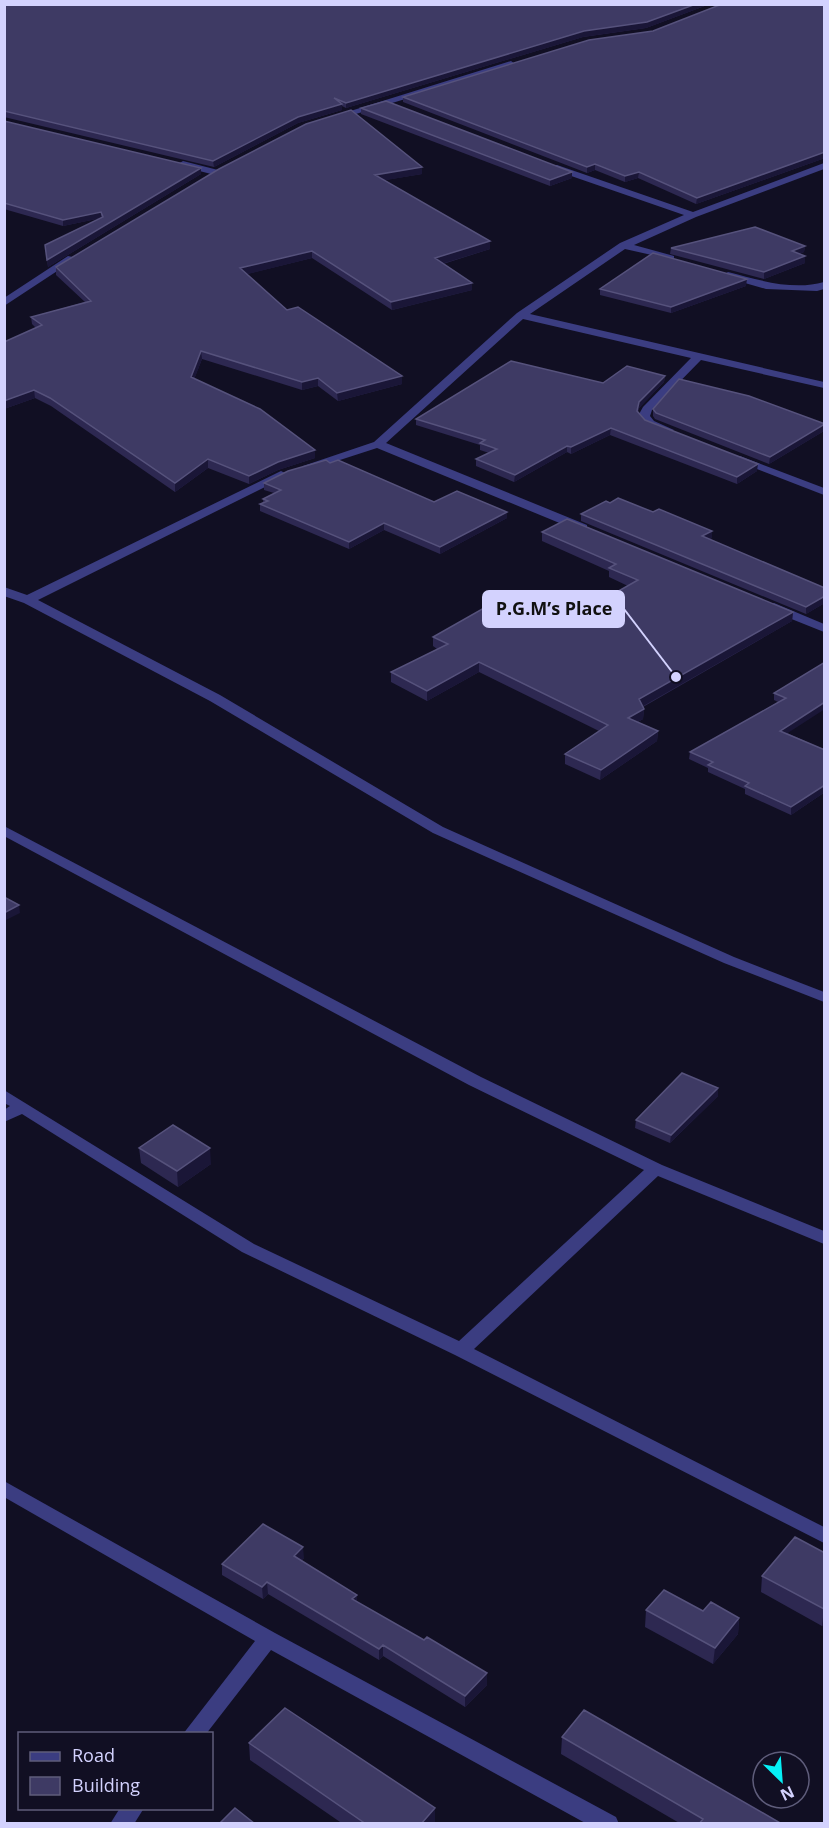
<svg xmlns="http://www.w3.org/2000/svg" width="829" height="1828" font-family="'Open Sans',sans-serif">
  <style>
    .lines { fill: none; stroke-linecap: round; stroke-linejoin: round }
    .street { fill: #3b3d81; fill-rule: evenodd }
    .wall { fill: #2d2851 }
    .shaded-wall { fill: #1a1637 }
    .building { fill: #3e3a64; stroke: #56527c; stroke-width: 1.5 }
    .leader { fill: none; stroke: #d3d2fe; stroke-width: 2 }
    .callout-dot { fill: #d3d2fe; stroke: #110f23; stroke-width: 2 }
    .callout { fill: #d3d2fe; stroke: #d3d2fe; stroke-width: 2 }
    .callout-label { font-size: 18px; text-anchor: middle; font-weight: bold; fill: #111 }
  </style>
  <rect width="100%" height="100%" fill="#110f23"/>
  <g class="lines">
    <!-- street -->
    <path class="street" d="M511,61L515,64L514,66L336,120L328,118Z
      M183,161L218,170L220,172L215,175L180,166L178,164Z
      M824,163V169L696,217L634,245L674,256V260L625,249L530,314L824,382V388L701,360L652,410L650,416L654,421L674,430L668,433L646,425L638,416L643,407L691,358L523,319L386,443L587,525V531H579L377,448L309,470L303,466L374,442L517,313L620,243L684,215L551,169V165H557L693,212Z
      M68,256L77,258L4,306V298Z
      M728,272C759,280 793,291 824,282V289L817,291L766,289L724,277L723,275Z
      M740,456L824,488V495L736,461V457Z
      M281,471L285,473V477L38,600L220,695L443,827L734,957L824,992V1002L724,963L433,833L210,701L24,603L4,596V587L27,595Z
      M774,603L824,624V632L769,610V604Z
      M4,826L481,1077L662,1165L824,1231V1244L658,1176L474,1349L824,1527V1543L455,1355L242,1252L22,1114L4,1122V1110L10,1106L4,1103V1090L254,1244L459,1341L644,1170L469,1085L4,836Z
      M4,1481L275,1633L616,1817L619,1824H587L271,1650L206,1734H183L255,1641L4,1497Z
      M120,1808H144L134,1824H110Z"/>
  </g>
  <!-- wall -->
  <path class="wall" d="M4,4H710L646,28L583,37L346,108L342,106V110L298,123L214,167L4,117Z
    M825,4V158L696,204L638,178L625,182L595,170L587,173L403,102V97L653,31Z
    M361,108L572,178L550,186L361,114Z
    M4,121L201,168V174L48,267L45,245L101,218L63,226L4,209Z
    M219,169L422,174L385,180L490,249L443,264L472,290L392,310L312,258L247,274L287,310L402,376V384L338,401L318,386L302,390L202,359L194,379L315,458L278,470L249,484L208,468L175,492L51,406L35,398L4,409V342L36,328L32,324L31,317L85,302L56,275V267Z
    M805,246L804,252L799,254L805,256V263L764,279L670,254L671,248Z
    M746,286L671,313L600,295V289Z
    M665,376L664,382L639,408L638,412L645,420L757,471L737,484L610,435L571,454L567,452L514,482L476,466V459L489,453L480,450V445L416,425V419L603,383Z
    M653,409L824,431L769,464L655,419L653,416Z
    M330,463L434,502L507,518L440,554L384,530L349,549L260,511V504L263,502V499L274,493L264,490V483Z
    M581,514L712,538L709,539L825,588V607L823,606V604L806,614L581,521Z
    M542,532L793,612L792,621L643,707L644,709L643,719L638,722L658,731L657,741L600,780L565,764V754L599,731L479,672L427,701L391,682V672L437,649L433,646V637L557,626L628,586L609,577V571L542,541Z
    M825,662L787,733L825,750V792L791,815L745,794V789L708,772V768L689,759L690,752L778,702L774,700V693Z
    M718,1088V1096L670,1143L635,1128L636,1120Z
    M139,1148L211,1164L178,1187L141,1163Z
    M825,1553V1623L822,1626L761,1592L762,1576Z
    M304,1558L301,1561L357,1602L487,1685L465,1707L383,1656L379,1660L268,1594L263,1599L222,1575V1564Z
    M646,1610L703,1611L739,1618L738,1634L713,1664L645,1627Z
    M562,1737L782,1824H681L561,1754Z
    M249,1743L435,1808V1824H343L250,1760Z"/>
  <!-- shaded-wall -->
  <path class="shaded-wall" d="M696,4H710L646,28L583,37L346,108V103L584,31Z
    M342,104V110L298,123L214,167L213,161L298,117Z
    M825,152V158L696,204L697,198Z
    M595,164V170L587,173V167Z
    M422,167V174L375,182V175Z
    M201,168V174L48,267L47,260Z
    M572,172V178L550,186V180Z
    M639,172L638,178L625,182V176Z
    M101,212V218L63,226V220Z
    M490,241V249L435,266V258Z
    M805,246L804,252L791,257L792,251Z
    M312,251V258L240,276V268Z
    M805,256V263L764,279V272Z
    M747,279L746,286L671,313V307Z
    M472,283V290L392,310L391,302Z
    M201,351L202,359L192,385L191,377Z
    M402,376V384L338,401L337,393Z
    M665,376L664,382L639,408L636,417L637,411L639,402Z
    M318,378V386L302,390V382Z
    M34,390L35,398L4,409V401Z
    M825,424L824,431L769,464L770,457Z
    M611,428L610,435L571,454V447Z
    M567,446V452L514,482L515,475Z
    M315,450V458L278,470L249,484V476L278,462Z
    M208,459V468L175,492V483Z
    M758,464L757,471L737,484V477Z
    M507,512V518L440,554V547Z
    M384,523V530L349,549V542Z
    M712,531V538L702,543V536Z
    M825,596L823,604L806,614V607Z
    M793,612L792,621L638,709L639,699Z
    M479,662V672L427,701V691Z
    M825,702V709L780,738V731Z
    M644,709L643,719L627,728L628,718Z
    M658,731L657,741L600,780L601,770Z
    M825,785V792L791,815V807Z
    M19,905L20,913L4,921V913Z
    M718,1088V1096L670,1143L671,1135Z
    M210,1148L211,1164L178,1187L177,1171Z
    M303,1547L304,1558L294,1567V1556Z
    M267,1582L268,1594L263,1599L262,1587Z
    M357,1595V1606L352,1599Z
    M824,1609L825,1623L822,1626Z
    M739,1618L738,1634L713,1664L715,1648Z
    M383,1645V1656L379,1660V1649Z
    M487,1673V1685L465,1707V1696Z
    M435,1808V1824H421Z"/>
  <!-- building -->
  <path class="building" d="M4,4H696L647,22L584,31L346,103L334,98L342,104L298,117L213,161L4,111Z
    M722,4H825V152L697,198L639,172L625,176L595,164L587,167L403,97L589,40L653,31Z
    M386,101L572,172L550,180L361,108Z
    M351,110L422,167L375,175L490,241L435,258L472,283L391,302L312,251L240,268L287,310L298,307L402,376L337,393L318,378L302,382L201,351L191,377L260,409L315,450L278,462L249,476L208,459L175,483L50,398L34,390L4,401V342L42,325L31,317L91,301L56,267L219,169L306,124Z
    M4,121L201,168L47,260L45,245L103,217L101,212L63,220L4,203Z
    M755,227L805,246L792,251L805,256L764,272L671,248Z
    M653,253L747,279L671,307L600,289Z
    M511,361L603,383L627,366L665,376L639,402L637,411L645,420L758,464L737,477L611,428L571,447L567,446L515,475L476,459L497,449L480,443L485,440L416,419Z
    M679,379L749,396L825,424L770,457L656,413L653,409Z
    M326,460L330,463L338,460L434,502L457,491L507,512L440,547L384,523L349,542L260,504L268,501L263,499L281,490L264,483L288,471Z
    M618,498L653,512L659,509L712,531L702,536L825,588V596L806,607L581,514L606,501L610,503Z
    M567,519L793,612L639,699L644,709L628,718L658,731L601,770L565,754L608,725L479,662L427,691L391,672L448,644L433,637L498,600L557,626L638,580L609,568L616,564L542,532Z
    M825,662V702L780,731L825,750V785L791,807L745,786L749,783L708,765L713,762L690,752L786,698L774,693Z
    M4,897L19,905L4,913Z
    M682,1073L718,1088L671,1135L636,1120Z
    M173,1125L210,1148L177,1171L139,1148Z
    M263,1524L303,1547L294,1556L357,1595L352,1599L424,1640L427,1637L487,1673L465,1696L383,1645L379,1649L267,1582L262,1587L222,1564Z
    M795,1537L825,1553L824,1609L762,1576Z
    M664,1590L703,1611L711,1602L739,1618L715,1648L646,1610Z
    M285,1708L435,1808L421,1824H366L249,1743Z
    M584,1710L782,1824H699L703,1819L562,1737Z
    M235,1808L255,1824H219Z"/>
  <!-- callouts -->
  <path class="leader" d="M676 677L624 609"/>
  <circle class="callout-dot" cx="676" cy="677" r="6"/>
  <rect class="callout" x="483" y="591" width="141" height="36" rx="6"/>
  <g class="callout-label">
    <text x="554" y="615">P.G.M’s Place</text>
  </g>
  <!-- border -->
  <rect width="829" height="1828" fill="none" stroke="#d3d2fe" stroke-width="12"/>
  <!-- legend -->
  <rect x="18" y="1732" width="195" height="78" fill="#110f23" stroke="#5f5d7b" stroke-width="1.5"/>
  <rect x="30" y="1752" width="30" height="9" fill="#3b3d81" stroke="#5f5d7b" stroke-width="1.5"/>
  <text x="72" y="1762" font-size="18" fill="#d3d2fe">Road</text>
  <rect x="30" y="1777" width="30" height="18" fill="#3e3a64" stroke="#5f5d7b" stroke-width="1.5"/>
  <text x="72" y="1792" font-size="18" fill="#d3d2fe">Building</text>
  <!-- north arrow -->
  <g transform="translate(781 1780) rotate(155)"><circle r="28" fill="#110f23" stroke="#5f5d7b" stroke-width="1.5"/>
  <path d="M0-4.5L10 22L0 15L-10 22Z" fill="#06f0f6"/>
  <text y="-9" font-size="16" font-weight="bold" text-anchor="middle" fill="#d3d2fe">N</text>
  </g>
</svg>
